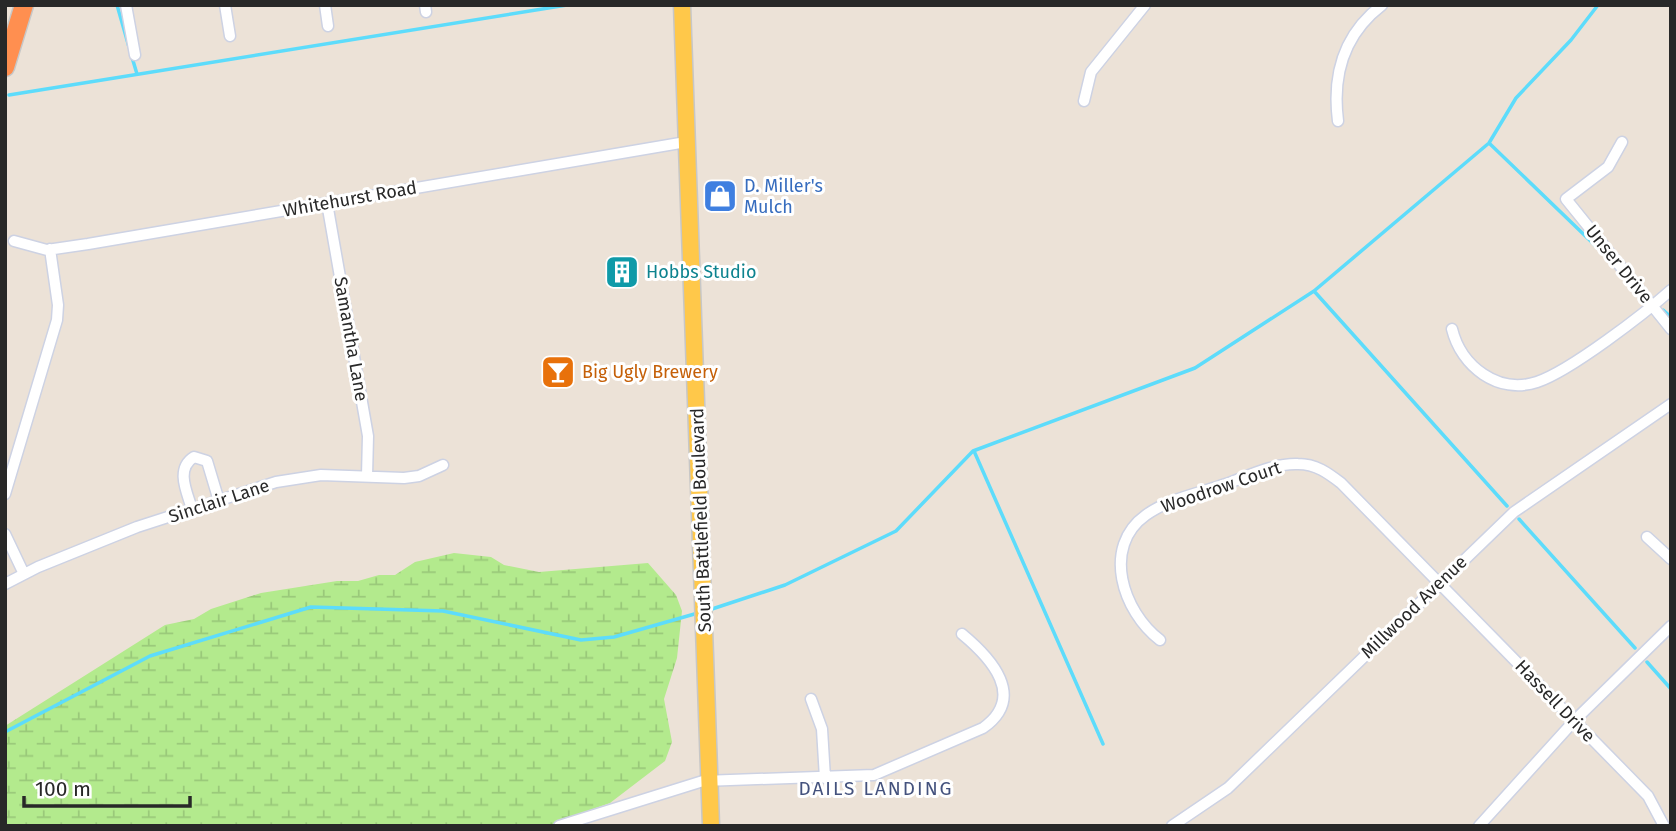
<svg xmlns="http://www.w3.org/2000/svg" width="1676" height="831" font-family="'Fira Sans',sans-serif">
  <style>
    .wetland { fill: url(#wetland-marsh) }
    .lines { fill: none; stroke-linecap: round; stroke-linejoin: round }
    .stream { stroke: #5ddcfb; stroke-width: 3.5 }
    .minor-casing { stroke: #cdd2e3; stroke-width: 13 }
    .primary-casing { stroke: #c7c7c7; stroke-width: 19 }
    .motorway-casing { stroke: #c7c7c7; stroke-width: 21 }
    .minor { stroke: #fff; stroke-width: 10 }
    .primary { stroke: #ffc84a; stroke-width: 16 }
    .motorway { stroke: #ff8f50; stroke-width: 18 }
    .labels { text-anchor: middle; stroke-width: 6; stroke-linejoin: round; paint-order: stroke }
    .shop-label { font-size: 18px; fill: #366cbe; stroke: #fff; text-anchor: start }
    .street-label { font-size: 18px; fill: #282828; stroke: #fff }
    .culture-label { font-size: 18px; fill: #0d838f; stroke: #fff; text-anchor: start }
    .food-label { font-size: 18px; fill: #c56008; stroke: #fff; text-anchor: start }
    .neighbourhood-label { font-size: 19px; letter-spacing: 2px; fill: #44527d; stroke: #fff }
  </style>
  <defs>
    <pattern id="wetland-marsh" width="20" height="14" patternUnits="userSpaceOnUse" patternTransform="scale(1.75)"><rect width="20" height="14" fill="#b3ea8d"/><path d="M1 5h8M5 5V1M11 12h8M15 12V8" fill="none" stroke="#9ac97a"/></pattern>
  </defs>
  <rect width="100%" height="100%" fill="#ece2d7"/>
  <!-- wetland -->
  <path class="wetland" d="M454,553L491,557L504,565L539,572L648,563L676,595L682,611L677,658L664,699L672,742L665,761L610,803L573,816L558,826H5V726L165,625L194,619L211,609L261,593L337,581H358L379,575H395L415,562Z"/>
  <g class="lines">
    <!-- stream -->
    <path class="stream" d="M117,5L129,47
      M131,54L137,74
      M9,95L567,5
      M1489,143L1602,252
      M1314,291L1507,506
      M1663,310L1671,317
      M974,451L1103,744
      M1519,519L1635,648
      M709,610L785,585L896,531L973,451L1195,368L1314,291L1489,143L1516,98L1571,40L1598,5
      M1647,662L1671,689
      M5,732L150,656L311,607L443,611L581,640L614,637L698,613"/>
    <!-- minor casing -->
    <g class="minor-casing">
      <path id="minor" d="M126,5L135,55
        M225,5L230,36
        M325,5L328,26
        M425,5L426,12
        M1084,101L1091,72L1145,5
        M1338,121C1332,74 1344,34 1382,5
        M1622,142L1608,167L1566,199L1671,329
        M327,203L368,436L367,476
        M14,241L47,250L88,244L686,142
        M1452,329C1461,366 1498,395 1537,382C1570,371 1644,314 1671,290
        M5,494L57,320L58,305L50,249
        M192,509C187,492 175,469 194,457L207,461L219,501
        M5,534L24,574
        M1647,537L1671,559
        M5,584L38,567L137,527L276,482L321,475L404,478L419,476L443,465
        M1160,640C1123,612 1101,547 1146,515C1168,499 1200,493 1226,484C1248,476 1274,463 1298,464C1316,464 1328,473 1341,483L1648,796L1664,826
        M811,699L822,729L825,778
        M559,826L703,781L874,775L983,728C1027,697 991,658 962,634
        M1172,826L1228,788L1514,512L1671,404
        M1479,826L1574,721L1671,626"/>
    </g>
    <!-- primary casing -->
    <g class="primary-casing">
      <path id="primary" d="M682,5L711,826"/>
    </g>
    <!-- motorway casing -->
    <g class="motorway-casing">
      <path id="motorway" d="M5,67L24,5"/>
    </g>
    <!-- minor -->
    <use href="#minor" class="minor"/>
    <!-- primary -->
    <use href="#primary" class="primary"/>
    <!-- motorway -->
    <use href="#motorway" class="motorway"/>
  </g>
  <!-- icons -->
  <defs>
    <g id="shop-square" transform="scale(1.75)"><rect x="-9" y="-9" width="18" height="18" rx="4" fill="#3f7fe0" stroke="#fff"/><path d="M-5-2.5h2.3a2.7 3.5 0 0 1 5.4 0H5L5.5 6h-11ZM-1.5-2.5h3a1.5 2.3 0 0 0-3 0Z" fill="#fff"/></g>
    <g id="building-square" transform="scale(1.75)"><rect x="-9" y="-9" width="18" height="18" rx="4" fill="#0f9aa8" stroke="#fff"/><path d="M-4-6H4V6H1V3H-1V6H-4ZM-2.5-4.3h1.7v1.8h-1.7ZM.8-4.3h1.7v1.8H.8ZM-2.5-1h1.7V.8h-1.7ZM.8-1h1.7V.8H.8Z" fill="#fff"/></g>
    <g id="bar-square" transform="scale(1.75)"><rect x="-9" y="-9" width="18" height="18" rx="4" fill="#e8710a" stroke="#fff"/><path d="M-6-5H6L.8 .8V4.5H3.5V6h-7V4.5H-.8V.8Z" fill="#fff"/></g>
  </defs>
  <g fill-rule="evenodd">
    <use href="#shop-square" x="720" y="196"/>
    <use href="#building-square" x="622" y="272"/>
    <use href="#bar-square" x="558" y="372"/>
  </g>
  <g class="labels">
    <!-- shop labels -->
    <g class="shop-label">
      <text x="744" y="192">D. Miller's<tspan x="744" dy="21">Mulch</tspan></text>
    </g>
    <!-- street labels -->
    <g class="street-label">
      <text transform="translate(350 199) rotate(-10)" y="6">Whitehurst Road</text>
      <text transform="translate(1619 264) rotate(51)" y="6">Unser Drive</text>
      <text transform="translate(351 339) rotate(80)" y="6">Samantha Lane</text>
      <text transform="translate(1221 487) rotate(-19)" y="6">Woodrow Court</text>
      <text transform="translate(219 501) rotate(-18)" y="6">Sinclair Lane</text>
      <text transform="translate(701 520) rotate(-92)" y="6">South Battlefield Boulevard</text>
      <text transform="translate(1414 607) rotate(-44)" y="6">Millwood Avenue</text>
      <text transform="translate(1555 701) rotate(46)" y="6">Hassell Drive</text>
    </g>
    <!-- culture labels -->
    <g class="culture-label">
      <text x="646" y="278">Hobbs Studio</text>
    </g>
    <!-- food labels -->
    <g class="food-label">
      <text x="582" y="378">Big Ugly Brewery</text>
    </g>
    <!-- neighbourhood labels -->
    <g class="neighbourhood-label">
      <text x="876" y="795">DAILS LANDING</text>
    </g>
  </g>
  <!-- border -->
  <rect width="1676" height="831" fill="none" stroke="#282828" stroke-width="14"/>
  <!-- scale -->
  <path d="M24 796v10h166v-10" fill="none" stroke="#282828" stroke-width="3.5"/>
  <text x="35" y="796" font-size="21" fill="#282828" stroke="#ffffff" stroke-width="5" paint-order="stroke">100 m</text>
</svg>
